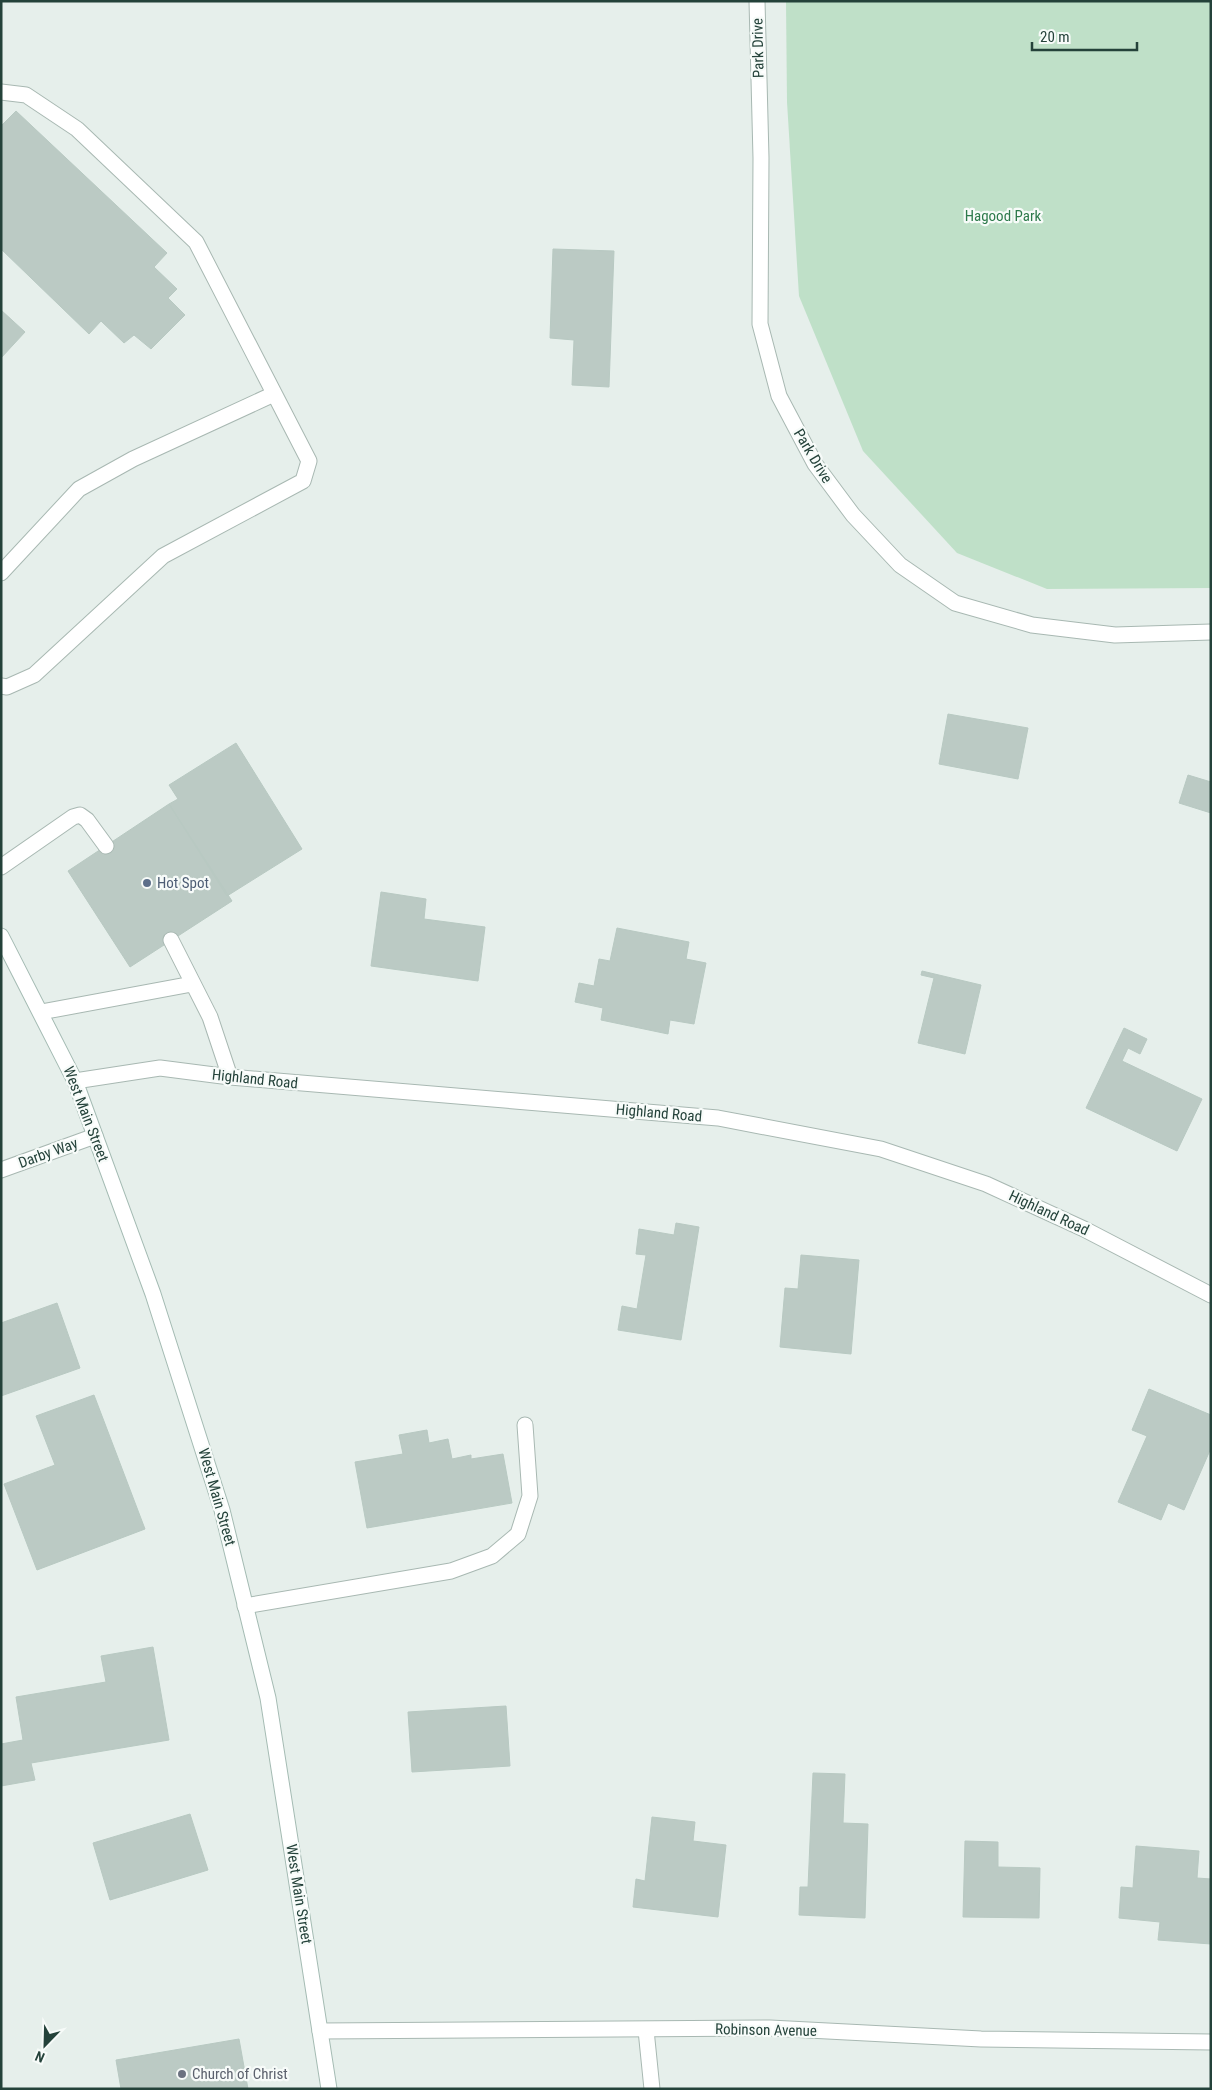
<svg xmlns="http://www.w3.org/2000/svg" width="1212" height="2090" font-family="'Roboto Condensed',sans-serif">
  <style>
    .green { fill: #bfe0c8 }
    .building { fill: #bbcac4; stroke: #b8c9c2 }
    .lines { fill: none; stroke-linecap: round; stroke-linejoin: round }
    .service-casing { stroke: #a8b8b2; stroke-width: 17 }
    .minor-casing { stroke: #a8b8b2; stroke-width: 17 }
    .secondary-casing { stroke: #a4bbb3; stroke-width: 17 }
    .service { stroke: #fff; stroke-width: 15 }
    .minor { stroke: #fff; stroke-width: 15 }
    .secondary { stroke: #fff; stroke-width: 15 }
    .service-dot { fill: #5c6f8a; stroke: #f7fbf9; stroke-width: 2 }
    .worship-dot { fill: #6b7280; stroke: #f7fbf9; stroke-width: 2 }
    .labels { text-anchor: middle; stroke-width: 4.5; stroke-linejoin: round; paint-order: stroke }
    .street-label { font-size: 15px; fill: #24423a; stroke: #f7fbf9 }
    .park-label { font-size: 15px; fill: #2d7a4b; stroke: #f7fbf9 }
    .service-label { font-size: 15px; fill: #4e5e75; stroke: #f7fbf9; text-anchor: start }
    .worship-label { font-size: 15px; fill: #5b616d; stroke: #f7fbf9; text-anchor: start }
  </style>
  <rect width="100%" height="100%" fill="#e6efeb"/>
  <!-- green -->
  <path class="green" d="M786,1H1211V588L1047,589L957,553L863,451L799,296L787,102Z"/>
  <!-- building -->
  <path class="building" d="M16,111L167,253L154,267L177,289L168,298L185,315L151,349L134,335L124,343L101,321L89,334L1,249V126Z
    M553,249L614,251L609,387L572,385L574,340L550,338Z
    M1,310L25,332L1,358Z
    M948,714L1028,728L1018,779L939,764Z
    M236,743L302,849L227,896L169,804L178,799L169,785Z
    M1188,775L1211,782V813L1179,803Z
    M169,804L232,901L130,967L68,871Z
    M381,892L426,899L424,919L485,927L478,981L371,966Z
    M617,928L689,942L686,959L706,963L694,1024L670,1020L668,1034L601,1020L603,1008L575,1002L579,983L594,986L599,959L610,961Z
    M922,971L981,985L965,1054L918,1043L934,978L921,975Z
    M1124,1028L1147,1039L1140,1054L1128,1048L1122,1061L1202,1099L1177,1151L1086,1108Z
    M676,1223L699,1227L681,1340L618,1330L622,1306L637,1309L646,1255L636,1254L639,1229L674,1235Z
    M801,1255L859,1260L851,1354L780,1347L785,1288L798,1289Z
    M57,1303L80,1368L1,1396V1323Z
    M1149,1389L1211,1415V1448L1184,1510L1168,1503L1161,1520L1118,1502L1147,1436L1132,1430Z
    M94,1395L145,1529L37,1570L4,1484L55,1465L36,1416Z
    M427,1430L429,1443L448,1439L452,1459L471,1455V1459L503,1454L512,1503L367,1528L355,1462L403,1454L399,1435Z
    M153,1647L169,1740L31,1763L35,1780L1,1786V1744L23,1740L16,1697L106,1682L101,1656Z
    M506,1706L510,1766L412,1772L408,1712Z
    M813,1773L845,1774L843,1823L868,1824L865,1918L799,1915L800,1887H808Z
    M190,1814L208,1870L110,1900L93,1843Z
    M652,1817L695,1822L693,1841L726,1845L718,1917L633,1907L636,1879L645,1881Z
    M965,1841L998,1842V1867L1040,1868L1039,1918L963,1917Z
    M1136,1846L1199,1851L1197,1878L1211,1879V1944L1158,1940L1160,1922L1119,1918L1121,1887L1133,1888Z
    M239,2039L248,2089H121L116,2060Z"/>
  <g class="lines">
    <!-- service casing -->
    <g class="service-casing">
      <path id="service" d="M1,92L26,95L77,129L196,242L309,461L303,481L163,556L34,675L7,687L1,686
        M1,573L79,489L133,459L274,394
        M1,867L73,817L80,815L87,820L106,846
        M171,940L210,1017L230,1077
        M41,1012L192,984
        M245,1606L451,1571L492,1556L518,1534L530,1496L525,1425
        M646,2030L652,2089"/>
    </g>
    <!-- minor casing -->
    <g class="minor-casing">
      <path id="minor" d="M757,1L761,158L760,324L779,396L815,464L853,515L900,565L955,603L1032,625L1115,635L1211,632
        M75,1081L160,1068L230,1077L718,1118L881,1149L986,1184L1084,1229L1211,1295
        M1,1170L95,1136
        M320,2031L770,2028L981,2039L1211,2042"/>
    </g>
    <!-- secondary casing -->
    <g class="secondary-casing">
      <path id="secondary" d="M1,936L75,1081L153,1294L222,1510L268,1698L329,2089"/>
    </g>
    <!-- service -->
    <use href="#service" class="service"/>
    <!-- minor -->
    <use href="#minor" class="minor"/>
    <!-- secondary -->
    <use href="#secondary" class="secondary"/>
  </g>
  <!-- markers -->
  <circle class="service-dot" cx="147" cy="883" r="5"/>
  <circle class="worship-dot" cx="182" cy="2074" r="5"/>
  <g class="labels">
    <!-- street labels -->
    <g class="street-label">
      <text transform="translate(758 48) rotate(-91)" y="5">Park Drive</text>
      <text transform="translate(813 456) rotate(59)" y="5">Park Drive</text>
      <text transform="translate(255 1079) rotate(6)" y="5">Highland Road</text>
      <text transform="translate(659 1113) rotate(5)" y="5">Highland Road</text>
      <text transform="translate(86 1114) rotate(69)" y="5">West Main Street</text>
      <text transform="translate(48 1153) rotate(-20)" y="5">Darby Way</text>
      <text transform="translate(1049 1213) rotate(25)" y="5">Highland Road</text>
      <text transform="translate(217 1497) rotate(74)" y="5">West Main Street</text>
      <text transform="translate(299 1894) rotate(81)" y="5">West Main Street</text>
      <text transform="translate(766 2030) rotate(1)" y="5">Robinson Avenue</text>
    </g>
    <!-- park labels -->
    <g class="park-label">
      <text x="1003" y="221">Hagood Park</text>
    </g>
    <!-- service labels -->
    <g class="service-label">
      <text x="157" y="888">Hot Spot</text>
    </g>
    <!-- worship labels -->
    <g class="worship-label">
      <text x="192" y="2079">Church of Christ</text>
    </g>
  </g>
  <!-- border -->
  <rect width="1212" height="2090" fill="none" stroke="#24423a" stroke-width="5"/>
  <!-- north arrow -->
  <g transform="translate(45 2045) rotate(203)" stroke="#f7fbf9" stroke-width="4" paint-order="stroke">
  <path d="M0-4L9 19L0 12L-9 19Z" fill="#24423a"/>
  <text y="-8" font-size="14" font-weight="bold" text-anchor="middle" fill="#24423a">N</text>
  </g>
  <!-- scale -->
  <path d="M1032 42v8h105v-8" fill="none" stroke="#24423a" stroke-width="2.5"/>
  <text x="1040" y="42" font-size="15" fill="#24423a" stroke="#f7fbf9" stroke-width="4" paint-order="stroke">20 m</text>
</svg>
